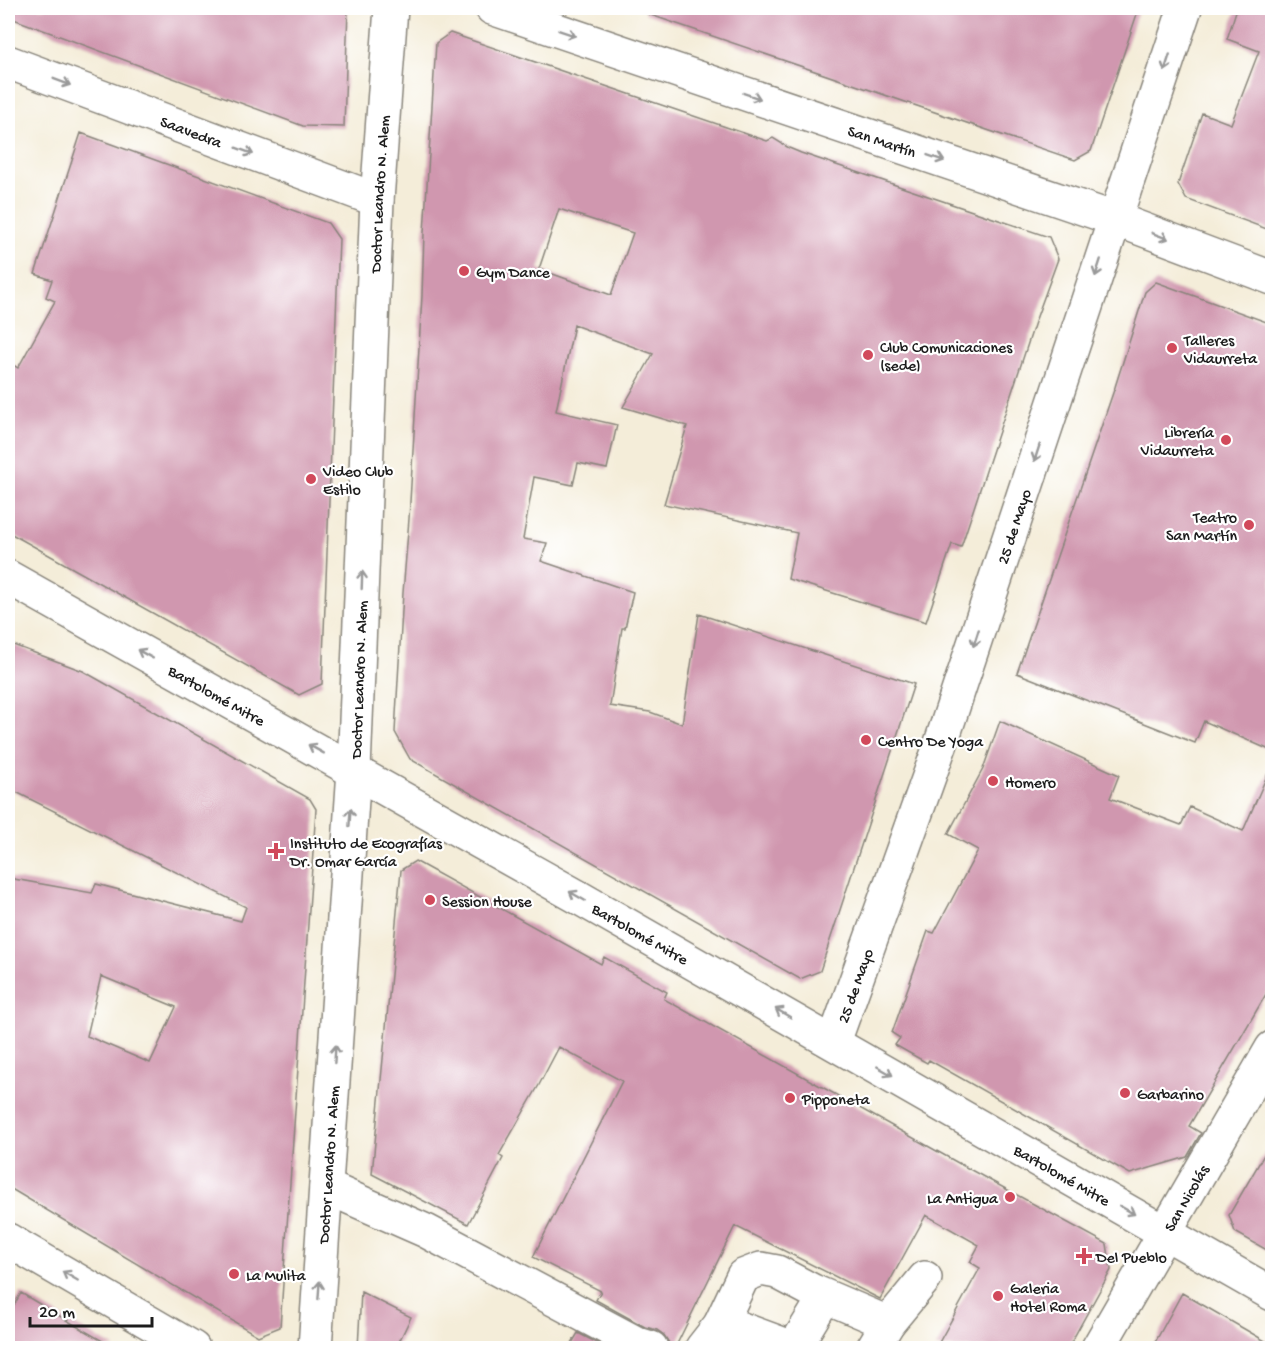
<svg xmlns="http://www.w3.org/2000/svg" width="1280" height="1356" font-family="'Gochi Hand',sans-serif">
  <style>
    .building { fill: #d097af; fill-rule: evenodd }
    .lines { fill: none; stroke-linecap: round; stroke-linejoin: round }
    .minor-casing { stroke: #88847a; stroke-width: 36 }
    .minor { stroke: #fff; stroke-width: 33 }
    .oneway { stroke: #999 }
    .poi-dot { fill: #d1495b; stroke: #fff; stroke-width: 2 }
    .labels { text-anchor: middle; stroke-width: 4.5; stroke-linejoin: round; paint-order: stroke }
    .street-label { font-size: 16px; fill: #1c1c1c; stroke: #fff }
    .poi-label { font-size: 16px; fill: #1c1c1c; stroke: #fff; text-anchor: start }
  </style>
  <rect width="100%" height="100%" fill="#fff"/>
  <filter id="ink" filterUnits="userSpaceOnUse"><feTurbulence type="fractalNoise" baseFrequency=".0167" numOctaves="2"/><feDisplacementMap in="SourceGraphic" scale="12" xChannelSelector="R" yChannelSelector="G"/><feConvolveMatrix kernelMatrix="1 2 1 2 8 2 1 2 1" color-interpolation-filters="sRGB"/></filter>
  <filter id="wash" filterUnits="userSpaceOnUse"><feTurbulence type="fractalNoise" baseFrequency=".008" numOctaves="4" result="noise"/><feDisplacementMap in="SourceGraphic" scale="24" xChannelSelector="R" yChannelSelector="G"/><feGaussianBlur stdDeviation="1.35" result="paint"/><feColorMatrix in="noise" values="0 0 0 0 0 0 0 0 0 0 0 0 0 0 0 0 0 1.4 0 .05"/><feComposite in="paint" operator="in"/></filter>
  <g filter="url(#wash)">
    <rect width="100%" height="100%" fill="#f4edd9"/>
    <g id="blocks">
      <!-- building -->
      <path class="building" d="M8,8H348L344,127L303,126L8,17Z
        M646,8H1139L1091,151L1075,160L645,13Z
        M1237,8H1272V231L1186,199L1178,184L1202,113L1231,124L1259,51L1227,39Z
        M450,33L767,141L773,138L789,148L801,153L1049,237L1058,259L1035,322L961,547L952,544L926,622L788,579L797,533L664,504L687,426L623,407L653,354L574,325L556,411L617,425L607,469L578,463L573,485L534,477L523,539L547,543L541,561L633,592L625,628H622L610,706L650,712L682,724L699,614L914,684L820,971L800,979L410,759L395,732L403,593L409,519L422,296L424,233L436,43ZM559,209L633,233L611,295L539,269Z
        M81,133L328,223L339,239L322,684L299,695L8,532V362L18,368L55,301L46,297L52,280L35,274Z
        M1156,282L1272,324V751L1204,721L1195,743L1017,673L1115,387L1145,292Z
        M8,643L83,671L310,799L316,809L280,1327L258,1336L8,1187V878L92,893L96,884L241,921L246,907L8,788ZM101,976L176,1007L150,1063L87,1036Z
        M1000,721L1119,775L1110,798L1181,825L1190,807L1243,831L1272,764V984L1189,1126L1201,1133L1187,1157L1130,1174L929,1060L927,1063L895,1045L900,1038L892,1033L928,931L934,933L978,850L948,834L983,769Z
        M415,861L601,964L604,957L667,992L664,999L960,1164L1107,1244L1111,1270L1068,1348H936L980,1268L970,1262L979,1245L926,1215L880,1299L735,1226L675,1348H669V1343L664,1335L657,1330L645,1327L596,1300L601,1291L533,1257L622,1081L559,1047L539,1085L499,1155L503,1158L468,1224L372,1174L401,870Z
        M1272,1141V1253L1235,1232L1229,1215Z
        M361,1292L411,1317L396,1348H358Z
        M21,1293L78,1327L115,1348H8V1316Z
        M1182,1293L1272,1345V1348H1152Z
        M578,1333L607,1348H569Z"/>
    </g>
  </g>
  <g filter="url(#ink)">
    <use href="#blocks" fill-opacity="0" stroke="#88847a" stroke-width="1.5"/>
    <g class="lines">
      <!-- minor casing -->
      <g class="minor-casing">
        <g id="minor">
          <path id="s1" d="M492,8L1115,219L1272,278"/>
          <path id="s2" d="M8,62L377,200"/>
          <path id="s3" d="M8,577L578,897L1272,1294"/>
          <path id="s4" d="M834,1042L940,746L1185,8"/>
          <path d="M326,1187L426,1231L638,1344L651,1348"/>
          <path d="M8,1240L193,1348"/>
          <path d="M720,1325L743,1276L761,1269L777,1272L813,1291L888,1323"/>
          <path id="s5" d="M315,1348L354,770L377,200L391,8"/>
          <path d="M702,1348L720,1325L739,1328L793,1348"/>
          <path d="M794,1348L825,1297"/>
          <path d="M873,1348L888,1323L925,1278"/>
          <path id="s6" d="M1098,1348L1272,1048"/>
        </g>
      </g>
      <!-- minor -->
      <use href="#minor" class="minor"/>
    </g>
    <!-- one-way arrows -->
    <defs><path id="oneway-shaft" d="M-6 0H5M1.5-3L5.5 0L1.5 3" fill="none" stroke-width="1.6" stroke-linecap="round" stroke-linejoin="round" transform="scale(1.5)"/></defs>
    <g class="oneway">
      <use href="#oneway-shaft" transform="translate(567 33) rotate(19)"/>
      <use href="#oneway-shaft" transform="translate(1167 63) rotate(108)"/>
      <use href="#oneway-shaft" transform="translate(62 82) rotate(21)"/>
      <use href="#oneway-shaft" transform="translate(752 96) rotate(19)"/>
      <use href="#oneway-shaft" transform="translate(245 151) rotate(21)"/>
      <use href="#oneway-shaft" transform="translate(936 158) rotate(19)"/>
      <use href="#oneway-shaft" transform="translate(1160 236) rotate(21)"/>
      <use href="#oneway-shaft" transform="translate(1098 268) rotate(108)"/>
      <use href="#oneway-shaft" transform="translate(1037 453) rotate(108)"/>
      <use href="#oneway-shaft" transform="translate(362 580) rotate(-88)"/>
      <use href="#oneway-shaft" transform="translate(976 638) rotate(108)"/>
      <use href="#oneway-shaft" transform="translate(145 654) rotate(-151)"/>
      <use href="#oneway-shaft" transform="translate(316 749) rotate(-151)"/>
      <use href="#oneway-shaft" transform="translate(350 817) rotate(-86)"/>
      <use href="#oneway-shaft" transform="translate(577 896) rotate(-150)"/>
      <use href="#oneway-shaft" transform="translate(783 1013) rotate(-150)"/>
      <use href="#oneway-shaft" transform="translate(335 1054) rotate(-86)"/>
      <use href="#oneway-shaft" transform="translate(885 1071) rotate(30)"/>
      <use href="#oneway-shaft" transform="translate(1127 1210) rotate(30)"/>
      <use href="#oneway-shaft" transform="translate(70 1276) rotate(-150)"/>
      <use href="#oneway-shaft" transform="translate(319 1290) rotate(-86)"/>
    </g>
  </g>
  <!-- markers -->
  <g class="poi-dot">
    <circle cx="464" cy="271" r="6"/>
    <circle cx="1172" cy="348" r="6"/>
    <circle cx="868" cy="355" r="6"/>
    <circle cx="1226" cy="440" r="6"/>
    <circle cx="311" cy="479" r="6"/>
    <circle cx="1249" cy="525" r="6"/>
    <circle cx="866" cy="740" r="6"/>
    <circle cx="993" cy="781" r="6"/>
    <path d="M273 842h6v6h6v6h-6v6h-6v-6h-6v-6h6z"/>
    <circle cx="430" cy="900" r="6"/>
    <circle cx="1125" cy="1093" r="6"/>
    <circle cx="790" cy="1098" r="6"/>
    <circle cx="1010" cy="1197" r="6"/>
    <path d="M1081 1247h6v6h6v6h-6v6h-6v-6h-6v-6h6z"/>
    <circle cx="234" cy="1274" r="6"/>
    <circle cx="998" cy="1296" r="6"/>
  </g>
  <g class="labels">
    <!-- street labels -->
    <g class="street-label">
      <text dy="6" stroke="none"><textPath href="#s2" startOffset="196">Saavedra</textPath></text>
      <text dy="6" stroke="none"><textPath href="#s1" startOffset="412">San Martín</textPath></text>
      <text dy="6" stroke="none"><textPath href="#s5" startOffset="1156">Doctor Leandro N. Alem</textPath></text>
      <text dy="6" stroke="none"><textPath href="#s4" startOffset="546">25 de Mayo</textPath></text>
      <text dy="6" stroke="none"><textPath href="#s5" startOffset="670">Doctor Leandro N. Alem</textPath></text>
      <text dy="6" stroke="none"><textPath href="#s3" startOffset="240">Bartolomé Mitre</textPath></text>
      <text dy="6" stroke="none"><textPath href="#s3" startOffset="726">Bartolomé Mitre</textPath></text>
      <text dy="6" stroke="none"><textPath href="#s4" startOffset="60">25 de Mayo</textPath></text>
      <text dy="6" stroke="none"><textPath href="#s5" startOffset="184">Doctor Leandro N. Alem</textPath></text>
      <text dy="6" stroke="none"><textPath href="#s3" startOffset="1212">Bartolomé Mitre</textPath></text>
      <text dy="6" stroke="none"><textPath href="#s6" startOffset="174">San Nicolás</textPath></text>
    </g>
    <!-- poi labels -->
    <g class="poi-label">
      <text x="476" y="277">Gym Dance</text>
      <text x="1184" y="345">Talleres<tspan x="1184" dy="18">Vidaurreta</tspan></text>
      <text x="880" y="352">Club Comunicaciones<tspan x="880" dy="18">(sede)</tspan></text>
      <text x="1214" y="437" text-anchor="end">Librería<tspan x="1214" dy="18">Vidaurreta</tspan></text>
      <text x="323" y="476">Video Club<tspan x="323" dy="18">Estilo</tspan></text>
      <text x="1237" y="522" text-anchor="end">Teatro<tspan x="1237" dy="18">San Martín</tspan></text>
      <text x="878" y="746">Centro De Yoga</text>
      <text x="1005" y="787">Homero</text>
      <text x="290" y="848">Instituto de Ecografías<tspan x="290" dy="18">Dr. Omar García</tspan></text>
      <text x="442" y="906">Session House</text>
      <text x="1137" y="1099">Garbarino</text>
      <text x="802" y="1104">Pipponeta</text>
      <text x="998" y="1203" text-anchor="end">La Antigua</text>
      <text x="1096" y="1262">Del Pueblo</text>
      <text x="246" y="1280">La Mulita</text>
      <text x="1010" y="1293">Galeria<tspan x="1010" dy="18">Hotel Roma</tspan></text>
    </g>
  </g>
  <!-- margin -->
  <rect width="1280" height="1356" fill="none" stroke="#fff" stroke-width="30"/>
  <!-- scale -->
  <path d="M30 1317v9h122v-9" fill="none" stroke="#1c1c1c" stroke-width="3"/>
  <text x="39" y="1317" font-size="18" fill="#1c1c1c" stroke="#ffffff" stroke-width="4.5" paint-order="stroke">20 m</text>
</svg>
